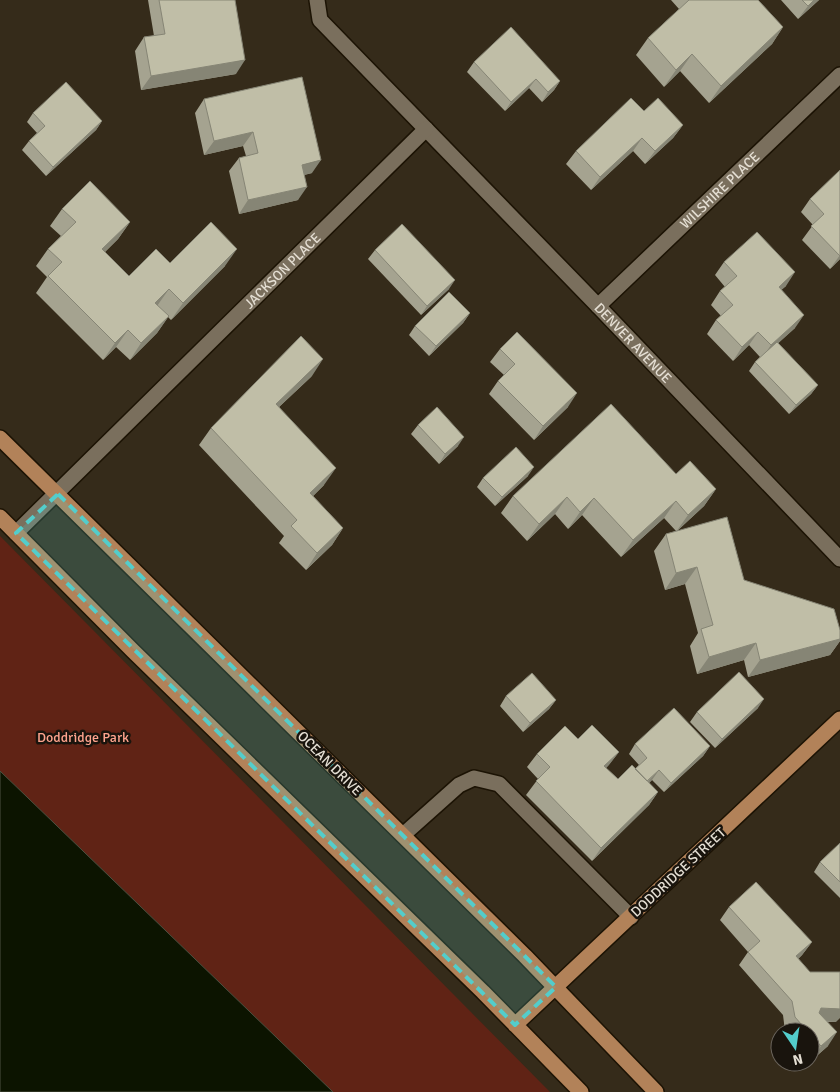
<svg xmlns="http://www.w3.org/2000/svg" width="840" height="1092" font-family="Signika,sans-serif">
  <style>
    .green { fill: #602315 }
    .water { fill: #0c1400; stroke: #4d5140 }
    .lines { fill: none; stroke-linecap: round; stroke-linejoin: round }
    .minor-casing { stroke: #1c1304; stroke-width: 18 }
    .major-casing { stroke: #1c1304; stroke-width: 18 }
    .minor { stroke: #7a6f5d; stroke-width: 15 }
    .major { stroke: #b28259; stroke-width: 15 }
    .wall { fill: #a5a390 }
    .shaded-wall { fill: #868575 }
    .building { fill: #c0bea7; stroke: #868575 }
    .marked { fill: #53cdcb; fill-opacity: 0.2; stroke: #53cdcb; stroke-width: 4; stroke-dasharray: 10 6; stroke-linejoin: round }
    .labels { text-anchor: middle; stroke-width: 5; stroke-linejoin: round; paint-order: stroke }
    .street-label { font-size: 14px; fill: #e5dfd4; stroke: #19140d }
    .park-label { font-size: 14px; fill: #ffa48e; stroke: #19140d }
  </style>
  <rect width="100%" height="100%" fill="#352b1a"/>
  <!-- green -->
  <path class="green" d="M0,536L550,1092H333L0,771Z"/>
  <!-- water -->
  <path class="water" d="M0,771L333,1092H0Z"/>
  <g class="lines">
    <!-- minor casing -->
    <g class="minor-casing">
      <g id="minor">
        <path id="s1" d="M317,0L320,20L598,306L840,559"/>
        <path id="s2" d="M598,306L840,75"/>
        <path id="s3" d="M16,533L426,129"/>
        <path d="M403,835L459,785L474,778L499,784L631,917"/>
      </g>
    </g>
    <!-- major casing -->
    <g class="major-casing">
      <path id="major" d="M0,438L525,956L656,1092
        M0,517L133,651L483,992L581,1092
        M515,1025L840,719"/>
    </g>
    <!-- minor -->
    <use href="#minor" class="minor"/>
    <!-- major -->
    <use href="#major" class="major"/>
  </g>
  <!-- wall -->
  <path class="wall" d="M148,0H235L236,74L141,90L135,51L144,37L154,36Z
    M671,0H758L783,27L772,44L709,103L680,71L664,87L636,55L648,38L679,9Z
    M781,0H819L798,19Z
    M474,62L560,81L554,90L542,102L529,88L505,111L467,72Z
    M204,99L312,173L304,175L298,200L239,214L229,171L239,158L246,156L243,146L204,155L195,113Z
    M644,111L683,125L673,138L645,164L633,151L591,190L566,164L576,151Z
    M33,113L102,121L96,130L46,176L22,150L29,141L37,133L27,122Z
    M840,170V259L830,269L802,240L813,225L801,212L810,199Z
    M62,209L130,222L118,239L105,252L129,276L170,263L225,266L171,320L168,317L157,333L130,360L116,347L103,360L36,293L47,277L36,266L48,249L61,236L50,226Z
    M375,250L449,289L421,315L368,259Z
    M724,262L786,286L781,290L795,328L778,343L818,385L811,394L789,414L749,371L755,362L760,357L749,345L733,361L707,334L716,320L721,316L711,305L720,291L725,287L715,275Z
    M470,313L463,323L429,356L409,335L415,326Z
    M500,349L568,407L534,440L489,394L498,381L504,375L490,362Z
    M312,376L279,407L324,485L313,496L343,528L332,545L306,570L279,543L284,536L199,445L211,428Z
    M418,425L458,446L439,464L411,434Z
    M676,474L716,489L704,506L677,531L744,580L840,639V641L830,655L748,677L744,660L697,674L690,646L698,633L685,584L665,590L654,551L666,534L676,531L664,518L621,557L582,515L568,529L555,514L527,541L501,513L513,496Z
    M528,476L495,506L477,487L483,478Z
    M506,696L556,700L549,709L523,732L500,706Z
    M758,708L715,748L690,722L697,712Z
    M578,739L619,752L606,768L618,779L635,769L639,765L629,754L635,744L710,746L703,756L664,792L652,780L649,783L658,792L649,805L592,861L526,795L538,779L527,767L537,754Z
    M840,843V898L814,872L820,862Z
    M729,907L812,942L802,955L798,959L836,1022H827L828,1046L812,1060L810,1057V1032H787L785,1031L783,1015L739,965L748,952L720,920Z"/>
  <!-- shaded-wall -->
  <path class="shaded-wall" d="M814,0H819L798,19L808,6Z
    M783,27L772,44L709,103L721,86Z
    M692,54L680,71L664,87L676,70Z
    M245,60L236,74L141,90L151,76Z
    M536,79L529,88L505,111L511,102Z
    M560,81L554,90L542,102L548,92Z
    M102,121L96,130L46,176L53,167Z
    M683,125L673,138L645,164L655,151Z
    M253,132L243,146L204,155L214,141Z
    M642,138L633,151L591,190L600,177Z
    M321,160L312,173L292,178L302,165Z
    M307,187L298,200L239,214L248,200Z
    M130,222L118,239L90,266L102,249Z
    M237,249L225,266L171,320L183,303Z
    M840,255V259L830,269Z
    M795,272L786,286L769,301L779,287Z
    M455,280L449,289L421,315L427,306Z
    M169,289L157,306L155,303Z
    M470,313L463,323L429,356L436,346Z
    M804,315L795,328L762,358L771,345Z
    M169,316L157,333L130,360L141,343Z
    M128,330L116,347L103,360L115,343Z
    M758,332L749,345L733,361L742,347Z
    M323,359L312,376L264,421L276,404Z
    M818,385L811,394L789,414L796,405Z
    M577,393L568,407L534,440L543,426Z
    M464,437L458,446L439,464L445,454Z
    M534,467L528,476L495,506L502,497Z
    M336,468L324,485L299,510L310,493Z
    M716,489L704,506L676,532L688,515Z
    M567,497L555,514L527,541L539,524Z
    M594,498L582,515L568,529L580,512Z
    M676,501L664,518L621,557L633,540Z
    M343,528L332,545L306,570L317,553Z
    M697,567L685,584L665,590L676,573Z
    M840,639V641L830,655L748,677L760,660Z
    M756,643L744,660L697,674L709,657Z
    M764,699L758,708L715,748L722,739Z
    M556,700L549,709L523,732L530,723Z
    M710,746L703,756L664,792L671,783Z
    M619,752L609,765L595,779L604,766Z
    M659,770L652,780L639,792L646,783Z
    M658,792L649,805L592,861L601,848Z
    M812,942L802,955L787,970L796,956Z
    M821,1008L840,1009V1018L836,1022L812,1021Z
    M837,1032L828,1046L812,1060L821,1046Z"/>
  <!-- building -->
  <path class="building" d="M159,0H235L245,60L151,76L144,37L165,34Z
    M689,0H758L783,27L721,86L692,54L676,70L648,38Z
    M802,0H814L808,6Z
    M511,27L560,81L548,92L536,79L511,102L474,62Z
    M302,77L321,160L302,165L307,187L248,200L239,158L258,153L253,132L214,141L204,99Z
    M66,82L102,121L53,167L29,141L45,126L33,113Z
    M631,98L644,111L658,98L683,125L655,151L642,138L600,177L576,151Z
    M840,170V256L811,226L824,214L810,199Z
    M90,181L130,222L102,249L129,276L156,249L170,263L211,222L237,249L183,303L169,289L155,303L169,316L141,343L128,330L115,343L48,276L62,262L48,249L76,222L62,209Z
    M402,224L455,280L427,306L375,250Z
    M757,232L795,272L779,287L804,315L771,345L758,332L742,347L716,320L733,305L720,291L737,276L724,262Z
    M449,292L470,313L436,346L415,326Z
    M517,332L577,393L543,426L498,381L515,364L500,349Z
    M301,336L323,359L276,404L336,468L310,493L343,528L317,553L291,526L297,520L211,428Z
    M777,342L818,385L796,405L755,362Z
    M611,404L676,474L690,461L716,489L688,515L676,501L633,540L594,498L580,512L567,497L539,524L513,496Z
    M437,407L464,437L445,454L418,425Z
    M516,447L534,467L502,497L483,478Z
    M727,517L744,580L834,609L840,630V639L760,660L756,643L709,657L701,629L713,625L697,567L676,573L666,534Z
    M739,672L764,699L722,739L697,712Z
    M532,673L556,700L530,723L506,696Z
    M674,708L710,746L671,783L659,770L647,781L635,769L647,758L635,744Z
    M592,725L619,752L604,766L618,779L632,765L658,792L601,848L536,781L550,767L537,754L565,726L578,739Z
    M840,843V882L820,862Z
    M756,882L812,942L796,956L810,972H840V1009L821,1008L819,1013L837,1032L821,1046L810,1034V1032H808L795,1017L792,1001L748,952L760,941L729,907Z"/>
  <!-- marked area -->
  <path class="marked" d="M58,494L556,987L515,1025L16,533Z"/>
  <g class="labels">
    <!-- street labels -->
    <g class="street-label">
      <text dy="5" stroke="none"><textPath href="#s2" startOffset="168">WILSHIRE PLACE</textPath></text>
      <text dy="5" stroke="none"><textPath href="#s3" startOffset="374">JACKSON PLACE</textPath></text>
      <text dy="5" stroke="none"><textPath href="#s1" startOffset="470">DENVER AVENUE</textPath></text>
      <text transform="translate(330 763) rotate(45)" y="5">OCEAN DRIVE</text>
      <text transform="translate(678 872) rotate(-43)" y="5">DODDRIDGE STREET</text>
    </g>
    <!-- park labels -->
    <g class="park-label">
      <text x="83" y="742">Doddridge Park</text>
    </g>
  </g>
  <!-- north arrow -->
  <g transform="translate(795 1047) rotate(167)"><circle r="24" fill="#19140d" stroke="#6b655d"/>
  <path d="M0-4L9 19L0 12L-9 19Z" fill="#53cdcb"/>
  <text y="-8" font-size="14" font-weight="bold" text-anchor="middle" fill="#e5dfd4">N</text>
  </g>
</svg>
